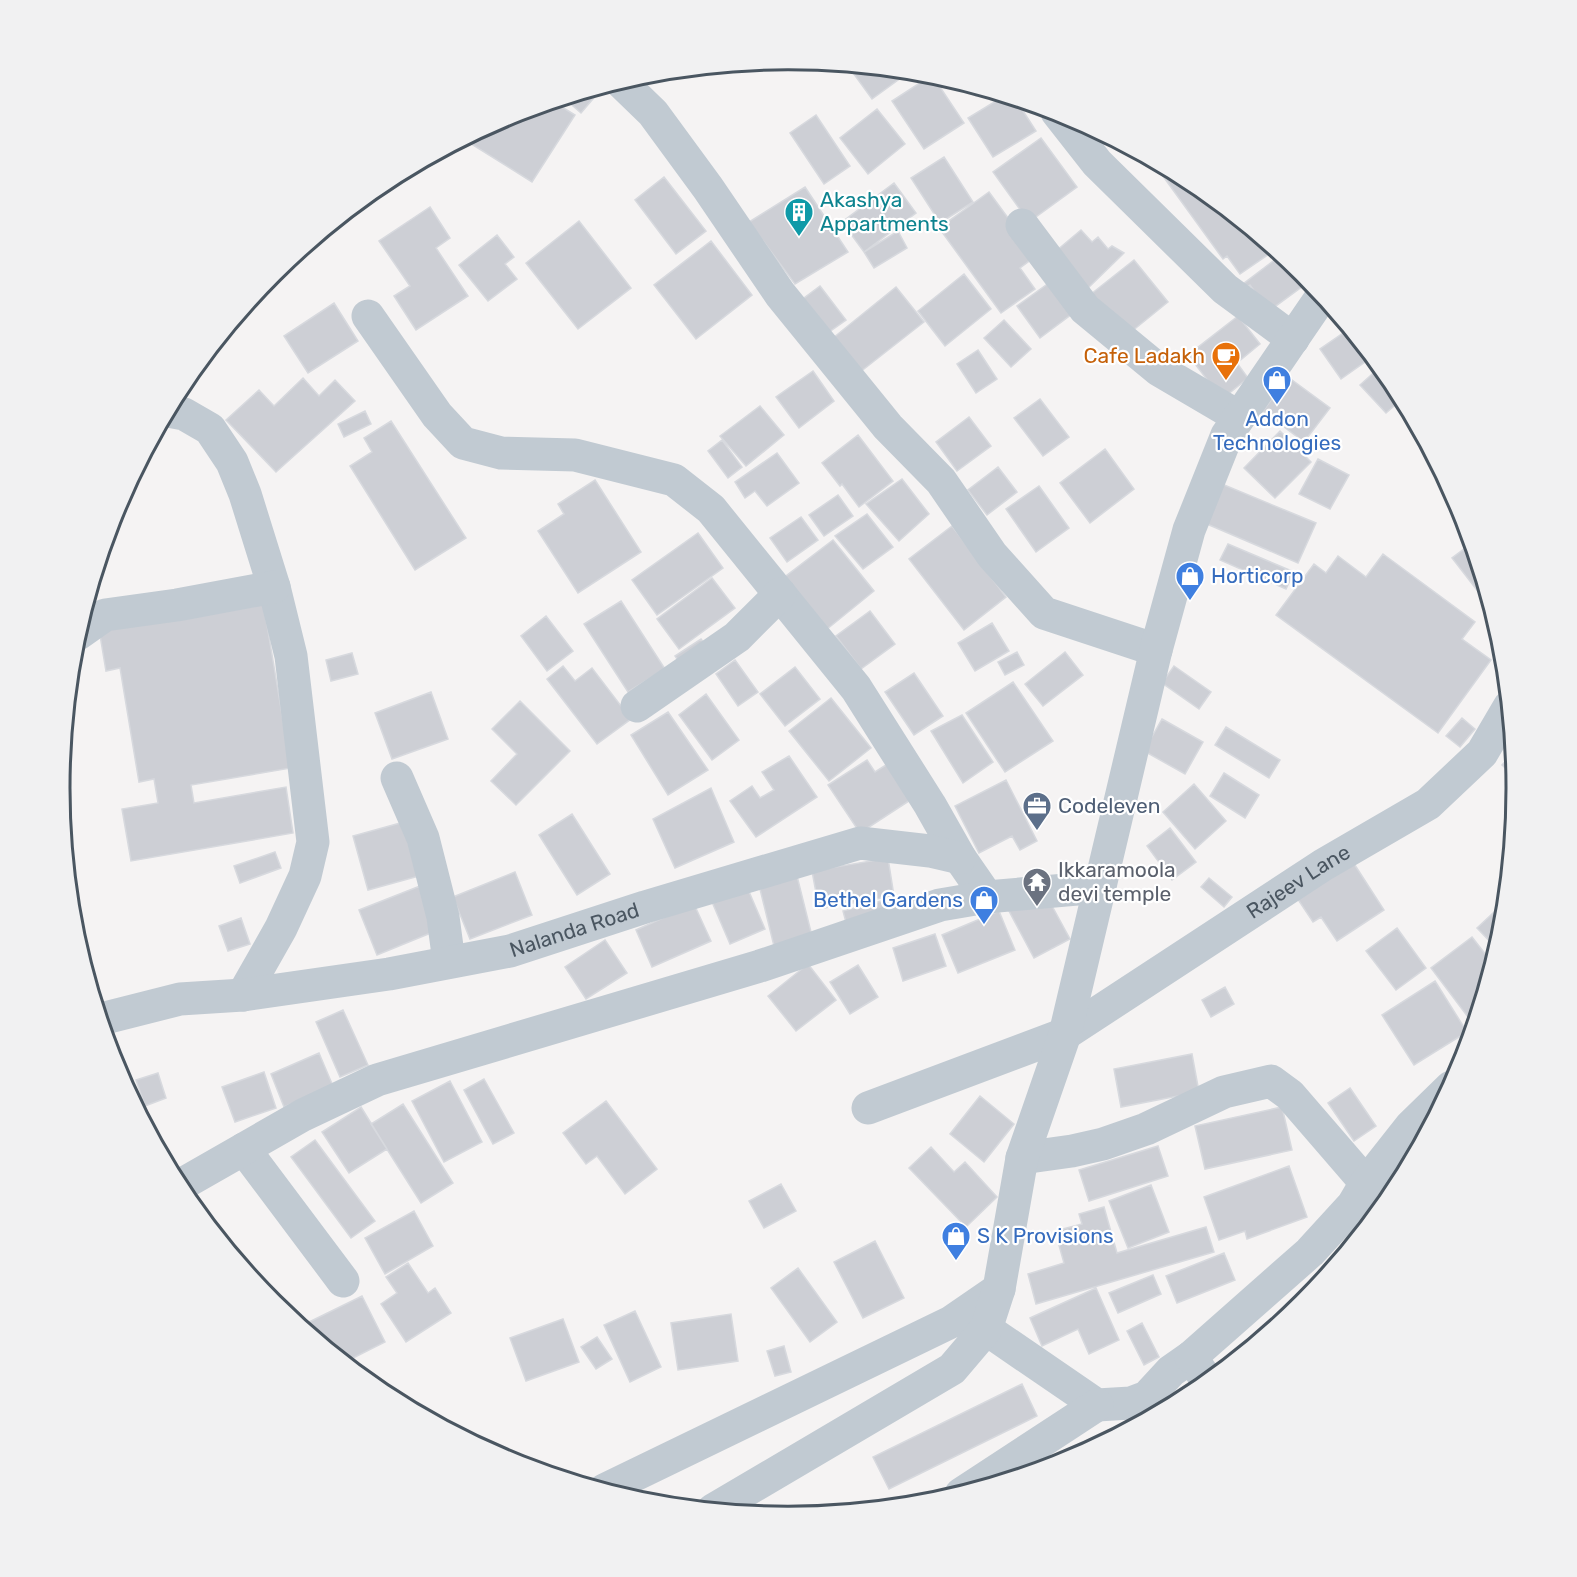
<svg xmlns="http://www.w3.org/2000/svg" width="1577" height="1577" font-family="Rubik,sans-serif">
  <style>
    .building { fill: #cdcfd5; stroke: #d7d9de; stroke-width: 1.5 }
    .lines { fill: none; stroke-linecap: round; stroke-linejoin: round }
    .path { stroke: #7ad0a6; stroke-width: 4; stroke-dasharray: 4.5 3; stroke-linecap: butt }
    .minor { stroke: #c1cad2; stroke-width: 33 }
    .labels { text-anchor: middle; stroke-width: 4.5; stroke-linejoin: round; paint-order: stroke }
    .culture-label { font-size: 21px; fill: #0d838f; stroke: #fff; text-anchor: start }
    .food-label { font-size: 21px; fill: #c56008; stroke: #fff; text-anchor: end }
    .shop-label { font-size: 21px; fill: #366cbe; stroke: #fff; text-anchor: start }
    .service-label { font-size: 21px; fill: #4e5e75; stroke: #fff; text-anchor: start }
    .worship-label { font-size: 21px; fill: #5b616d; stroke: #fff; text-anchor: start }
    .street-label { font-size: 21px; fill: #4a5661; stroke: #fff }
    .rim { fill: none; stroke: #4a5661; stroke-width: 3 }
  </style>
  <rect width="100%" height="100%" fill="#f5f3f3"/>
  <!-- building -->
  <path class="building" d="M848,66L909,72L872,99Z
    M932,75L964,123L924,149L892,101Z
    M968,85L983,90L976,96Z
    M595,90L598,93L581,113L565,99Z
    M1004,96L1016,100L1036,131L993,157L968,118Z
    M554,102L575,115L532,182L465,140L510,115Z
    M877,109L905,144L868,174L840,138Z
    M816,115L850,166L824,184L790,133Z
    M1091,128L1112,139L1102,146Z
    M1041,138L1077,187L1029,222L993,172Z
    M944,157L973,202L940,223L911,178Z
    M1152,161L1194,183L1275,250L1240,274L1227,256L1223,259Z
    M664,177L706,231L676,254L635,200Z
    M894,183L916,213L864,252L842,222Z
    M805,187L848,252L795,284L749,222Z
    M989,192L1036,256L1020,268L1035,289L1001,313L939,228Z
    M430,207L450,238L436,248L468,296L416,330L394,296L410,286L379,241Z
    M579,221L631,288L578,329L526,263Z
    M1081,230L1092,242L1098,237L1108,249L1112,246L1124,253L1083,293L1050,256Z
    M898,231L907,248L874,268L864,252Z
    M497,235L514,257L505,264L517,279L488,301L459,265Z
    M711,241L752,295L696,339L654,285Z
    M1281,255L1310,281L1269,311L1250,285L1246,288L1243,284Z
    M1134,260L1168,302L1126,336L1091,294Z
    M964,274L991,309L945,346L918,311Z
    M1053,280L1076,311L1040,338L1017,306Z
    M820,286L846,320L822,337L796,304Z
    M896,287L924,322L855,376L828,342Z
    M334,303L358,341L308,373L284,336Z
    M1238,316L1260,344L1237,363L1248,378L1222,399L1188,355Z
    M1004,320L1031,349L1011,367L984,338Z
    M1349,329L1372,357L1341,379L1320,349Z
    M978,350L997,379L976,393L957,364Z
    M1380,367L1394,384L1402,399L1386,413L1360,385Z
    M813,371L834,401L799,428L776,397Z
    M1288,377L1330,408L1304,442L1263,411Z
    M303,378L319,396L335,380L355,401L276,472L226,420L259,390L274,406Z
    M1040,399L1069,437L1043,456L1014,418Z
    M760,406L784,435L746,466L720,436Z
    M365,411L371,424L344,437L338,424Z
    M969,417L991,446L957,471L936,442Z
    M391,421L466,538L415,570L350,466L372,452L364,438Z
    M1280,431L1311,462L1275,498L1244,468Z
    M858,435L893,481L859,507L842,484L840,486L822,463Z
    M722,440L742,467L728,478L708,451Z
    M1105,449L1134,489L1090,523L1060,483Z
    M777,453L799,483L767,506L755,491L745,498L735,482Z
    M1318,459L1349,475L1330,509L1299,494Z
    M998,467L1017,492L987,515L968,490Z
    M902,479L929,514L899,541L866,504Z
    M595,480L641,552L578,593L538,531L564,514L558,504Z
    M1217,482L1316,523L1298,563L1200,521Z
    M1039,486L1069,528L1036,552L1006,509Z
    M838,495L853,516L824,536L809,515Z
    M867,514L893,547L863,569L835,536Z
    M801,517L818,540L787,562L770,538Z
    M952,526L1006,597L964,630L909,559Z
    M698,533L723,568L657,615L632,580Z
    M833,540L874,591L821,634L782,579Z
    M1472,543L1489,601L1487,603L1452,558Z
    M1228,544L1294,572L1286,589L1220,560Z
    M1383,554L1475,622L1462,639L1491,660L1438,733L1276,615L1314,564L1326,573L1338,556L1366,577Z
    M712,578L735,608L679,649L657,619Z
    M263,601L291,768L191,785L194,803L286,787L293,833L131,861L122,809L158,803L154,779L139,782L120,668L106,671L99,629Z
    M621,601L665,669L628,692L584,624Z
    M870,611L895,644L861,669L836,636Z
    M546,616L573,651L547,671L521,636Z
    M992,623L1009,651L975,671L958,643Z
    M701,639L708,649L682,666L675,656Z
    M1017,652L1024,665L1005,675L998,662Z
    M1065,652L1083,675L1043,706L1025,684Z
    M352,653L358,674L331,681L326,660Z
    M735,660L758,692L738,706L716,674Z
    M563,666L575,681L592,668L631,719L597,744L547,679Z
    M1174,666L1211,692L1199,709L1162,683Z
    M795,667L820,699L785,726L760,694Z
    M914,673L943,716L914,735L885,692Z
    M1013,682L1053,741L1005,772L966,713Z
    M431,692L448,739L392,759L375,713Z
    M706,694L739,740L712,760L679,715Z
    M831,698L871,748L829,781L789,731Z
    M520,701L570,751L516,805L491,781L517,754L492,729Z
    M668,712L708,770L668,795L631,735Z
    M962,715L993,762L963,783L931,731Z
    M1462,718L1475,729L1460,747L1446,736Z
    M1162,719L1203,742L1185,774L1144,751Z
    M1226,727L1280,760L1269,778L1215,745Z
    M1513,753L1516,778L1502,765Z
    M789,756L817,797L756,837L730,801L752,786L760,798L774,790L762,772Z
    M867,760L875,772L889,763L912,799L860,833L828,785Z
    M1224,773L1259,795L1245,818L1210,796Z
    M1006,780L1037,841L1020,850L1012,836L979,853L955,806Z
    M1194,784L1226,821L1195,849L1163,812Z
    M711,788L734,842L675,868L653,819Z
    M572,814L610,874L577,895L539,835Z
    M404,822L419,876L368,890L353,836Z
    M1170,828L1196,862L1172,880L1147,846Z
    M275,852L281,868L240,883L234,866Z
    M888,858L894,896L819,909L812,871Z
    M1351,859L1384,910L1337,941L1321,917L1313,922L1295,895Z
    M515,872L532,915L470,939L453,897Z
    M797,876L812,936L774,946L759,885Z
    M1209,878L1232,897L1224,907L1201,887Z
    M744,880L765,929L730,944L709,895Z
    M420,886L438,930L377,955L359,910Z
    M1045,893L1070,939L1034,958L1009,911Z
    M889,899L893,913L847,926L843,911Z
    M1506,901L1503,931L1496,948L1477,928Z
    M694,904L711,941L652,967L636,930Z
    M999,911L1015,950L958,973L942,935Z
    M241,918L250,944L228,951L219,926Z
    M1397,928L1426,968L1396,990L1366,951Z
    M935,934L946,966L903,981L893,948Z
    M1472,937L1493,964L1474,1025L1431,968Z
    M605,940L627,973L586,999L565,967Z
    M808,964L836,1000L796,1031L768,996Z
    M858,965L878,997L850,1014L830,982Z
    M1435,981L1467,1032L1414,1065L1382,1015Z
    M1225,987L1234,1004L1211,1017L1202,1000Z
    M343,1010L368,1065L340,1077L316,1022Z
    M319,1053L333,1086L284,1107L271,1074Z
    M1192,1054L1199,1092L1121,1107L1114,1069Z
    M264,1072L276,1108L235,1122L222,1087Z
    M158,1073L166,1098L145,1106L136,1080Z
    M484,1079L514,1133L493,1144L464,1090Z
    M450,1081L482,1142L444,1162L412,1101Z
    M1350,1088L1376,1126L1354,1141L1328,1103Z
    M980,1096L1014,1124L984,1162L950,1134Z
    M606,1101L657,1169L625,1194L597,1156L586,1164L563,1133Z
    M403,1104L453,1183L421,1203L371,1124Z
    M361,1107L387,1149L349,1173L322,1132Z
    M1282,1107L1292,1150L1205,1169L1195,1126Z
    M315,1140L375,1221L351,1238L291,1157Z
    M1158,1146L1168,1176L1089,1201L1079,1170Z
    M931,1147L954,1172L965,1162L997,1197L966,1227L909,1168Z
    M1405,1151L1412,1160L1391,1197L1373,1174Z
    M1289,1166L1307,1217L1247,1239L1245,1231L1219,1240L1204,1197Z
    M781,1184L796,1211L764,1228L749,1201Z
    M1151,1185L1169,1232L1128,1248L1109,1201Z
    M1104,1207L1117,1253L1206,1227L1214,1252L1036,1304L1028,1274L1064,1263L1055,1231L1082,1224L1079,1214Z
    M414,1211L433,1246L385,1274L365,1238Z
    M875,1241L904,1298L863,1318L834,1262Z
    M1224,1253L1235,1280L1177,1303L1166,1276Z
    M408,1263L428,1293L435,1288L451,1313L406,1342L381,1304L397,1293L386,1277Z
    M798,1268L837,1322L810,1342L771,1288Z
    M1153,1275L1161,1294L1118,1313L1109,1293Z
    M1096,1288L1119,1340L1089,1354L1078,1329L1042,1346L1030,1318Z
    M362,1296L385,1342L345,1362L301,1326Z
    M635,1311L661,1367L630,1382L604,1325Z
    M731,1314L738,1361L678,1370L671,1323Z
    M563,1319L579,1362L526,1381L510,1338Z
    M1142,1323L1159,1357L1144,1365L1127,1331Z
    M597,1337L612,1359L596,1369L581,1347Z
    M1249,1343L1251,1347L1228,1366L1223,1359Z
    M784,1346L791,1372L775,1376L767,1351Z
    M1022,1384L1037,1416L889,1489L873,1457Z"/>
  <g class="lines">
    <!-- path -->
    <path class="path" d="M64,832L73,864L70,895"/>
    <!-- minor -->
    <g class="minor">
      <path d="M621,82L653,113L708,188L780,294L888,427L941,481L992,555L1044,613L1156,650"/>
      <path d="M1057,112L1097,163L1225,289L1293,339"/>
      <path d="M1022,225L1085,309L1159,370L1239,417"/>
      <path d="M368,316L437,415L463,443L501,453L575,455L674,480L711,509L856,688L930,805L960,858L987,897"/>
      <path d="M168,411L184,414L210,429L232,462L245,494L274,587L291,656L313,842L305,876L281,928L243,995"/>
      <path d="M78,634L105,615L177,605L274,587"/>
      <path d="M637,706L737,637L780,594"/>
      <path d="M397,778L423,838L443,917L449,962"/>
      <path id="s1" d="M101,1019L180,999L243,995L389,974L510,951L645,907L860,843L930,851L960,858"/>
      <path id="s2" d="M868,1108L1065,1034L1323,865L1428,804L1482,753L1509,707"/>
      <path d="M244,1149L343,1281"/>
      <path d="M1022,1158L1072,1151L1103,1144L1146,1129L1224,1092L1271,1081L1290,1095L1366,1183"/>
      <path d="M179,1186L303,1115L377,1080L760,966L940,905L987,897L1100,887"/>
      <path d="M986,1329L1097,1405L1131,1403L1147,1397L1171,1371L1191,1357L1208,1382"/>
      <path d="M1191,1357L1310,1252L1353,1205L1366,1183L1411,1126L1451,1087"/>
      <path d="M604,1490L951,1322L999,1289"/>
      <path d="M961,1494L1097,1405"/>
      <path d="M713,1510L952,1369L986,1329L999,1289L1022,1158L1065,1034L1156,650L1189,530L1227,435L1322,296"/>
    </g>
  </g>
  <!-- icons -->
  <defs>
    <g id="building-pin" transform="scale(1.5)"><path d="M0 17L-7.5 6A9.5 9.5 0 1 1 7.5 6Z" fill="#0f9aa8" stroke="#fff"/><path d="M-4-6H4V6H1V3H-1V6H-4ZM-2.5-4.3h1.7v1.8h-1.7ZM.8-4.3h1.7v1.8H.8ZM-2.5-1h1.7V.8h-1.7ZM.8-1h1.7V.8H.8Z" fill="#fff"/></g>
    <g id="cafe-pin" transform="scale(1.5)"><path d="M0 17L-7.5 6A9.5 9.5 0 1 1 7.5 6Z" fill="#e8710a" stroke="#fff"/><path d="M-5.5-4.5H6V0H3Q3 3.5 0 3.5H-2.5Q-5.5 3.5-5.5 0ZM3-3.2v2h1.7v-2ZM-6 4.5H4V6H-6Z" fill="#fff"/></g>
    <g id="shop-pin" transform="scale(1.5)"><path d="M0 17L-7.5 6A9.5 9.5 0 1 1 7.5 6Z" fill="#3f7fe0" stroke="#fff"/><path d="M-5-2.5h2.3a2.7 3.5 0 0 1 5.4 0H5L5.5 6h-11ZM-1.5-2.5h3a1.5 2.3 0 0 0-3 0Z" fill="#fff"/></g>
    <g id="office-pin" transform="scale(1.5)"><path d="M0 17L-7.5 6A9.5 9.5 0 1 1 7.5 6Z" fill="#5c6f8a" stroke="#fff"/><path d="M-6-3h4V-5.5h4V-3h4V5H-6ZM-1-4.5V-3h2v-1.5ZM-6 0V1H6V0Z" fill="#fff"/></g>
    <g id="temple-pin" transform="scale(1.5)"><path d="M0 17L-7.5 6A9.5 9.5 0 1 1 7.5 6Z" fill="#6b7280" stroke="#fff"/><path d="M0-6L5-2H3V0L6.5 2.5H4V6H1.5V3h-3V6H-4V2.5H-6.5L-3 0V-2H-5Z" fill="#fff"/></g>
  </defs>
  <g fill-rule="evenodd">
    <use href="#building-pin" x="799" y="212"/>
    <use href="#cafe-pin" x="1226" y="356"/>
    <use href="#shop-pin" x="1277" y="380"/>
    <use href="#shop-pin" x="1190" y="576"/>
    <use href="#office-pin" x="1037" y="806"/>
    <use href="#temple-pin" x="1037" y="882"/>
    <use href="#shop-pin" x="984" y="900"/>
    <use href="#shop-pin" x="956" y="1236"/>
  </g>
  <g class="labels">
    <!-- culture labels -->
    <g class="culture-label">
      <text x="820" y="207">Akashya<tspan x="820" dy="24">Appartments</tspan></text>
    </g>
    <!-- food labels -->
    <g class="food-label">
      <text x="1205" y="363">Cafe Ladakh</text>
    </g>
    <!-- shop labels -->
    <g class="shop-label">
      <text x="1277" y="426" text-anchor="middle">Addon<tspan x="1277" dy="24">Technologies</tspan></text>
      <text x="1211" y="583">Horticorp</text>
      <text x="963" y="907" text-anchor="end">Bethel Gardens</text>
      <text x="977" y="1243">S K Provisions</text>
    </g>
    <!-- service labels -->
    <g class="service-label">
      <text x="1058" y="813">Codeleven</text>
    </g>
    <!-- worship labels -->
    <g class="worship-label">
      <text x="1058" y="877">Ikkaramoola<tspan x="1058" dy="24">devi temple</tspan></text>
    </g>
    <!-- street labels -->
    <g class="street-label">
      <text dy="7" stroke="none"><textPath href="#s2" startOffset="489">Rajeev Lane</textPath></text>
      <text dy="7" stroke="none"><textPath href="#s1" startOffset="483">Nalanda Road</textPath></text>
    </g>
  </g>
  <!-- crop -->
  <path d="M0 0H1577V1577H0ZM70 788a718 718 0 1 1 1436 0a718 718 0 1 1-1436 0Z" fill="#f1f1f2" fill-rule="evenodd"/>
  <path class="rim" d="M70 788a718 718 0 1 1 1436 0a718 718 0 1 1-1436 0Z"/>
</svg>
